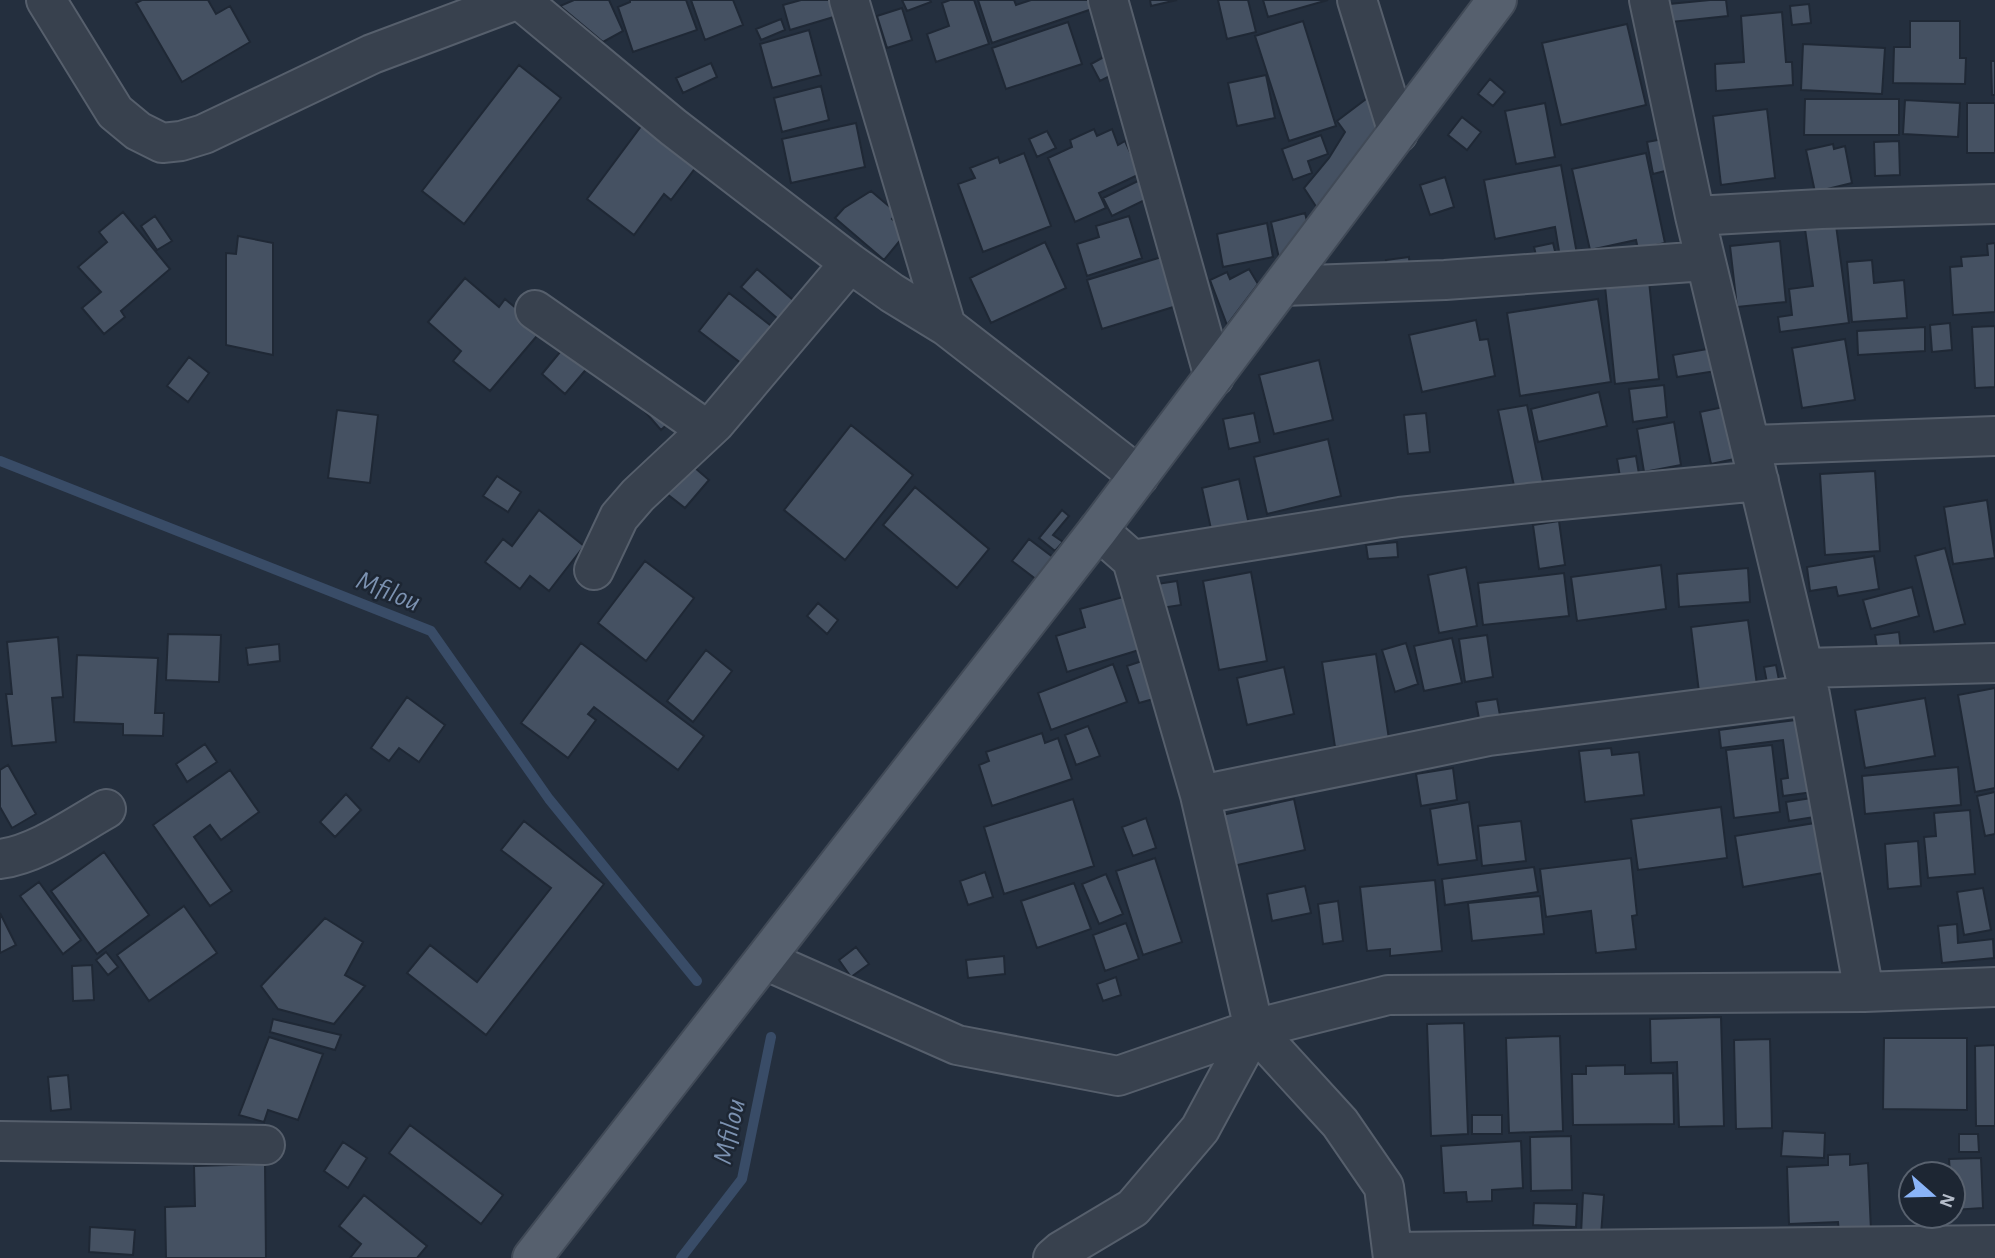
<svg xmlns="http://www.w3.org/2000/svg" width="1995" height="1258" font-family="'Alegreya Sans',sans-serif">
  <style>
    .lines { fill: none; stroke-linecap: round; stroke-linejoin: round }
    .stream { stroke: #394c67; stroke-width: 10 }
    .building { fill: #455162; stroke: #1f2835; stroke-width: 2 }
    .minor-casing { stroke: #565f6c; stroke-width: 42 }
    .major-casing { stroke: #414a57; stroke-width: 42 }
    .minor { stroke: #38414e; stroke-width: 38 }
    .major { stroke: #56606e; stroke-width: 38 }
    .labels { text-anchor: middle; stroke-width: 5; stroke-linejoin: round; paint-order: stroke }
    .water-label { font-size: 28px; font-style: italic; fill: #7c92b1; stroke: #1d2633 }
  </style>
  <rect width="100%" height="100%" fill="#242f3e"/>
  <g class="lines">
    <!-- stream -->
    <path class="stream" d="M0,461L431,631L549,799L697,981
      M681,1258L742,1179L771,1037"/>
  </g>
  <!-- building -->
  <path class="building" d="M142,0H208L216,14L230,6L250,42L182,82L136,3Z
    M574,0H609L623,31L603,42L560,6Z
    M630,0H686L697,30L633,52L618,7L630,2Z
    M691,0H733L743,25L705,40Z
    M801,0H833L837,16L790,30L783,5Z
    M902,0H930L931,2L907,11Z
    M974,0L989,44L936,62L927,34L949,26L942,3L950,0Z
    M978,0H1014L1016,5L1031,0H1093L1095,8L992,43Z
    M1150,0H1177L1151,6Z
    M1218,0H1248L1256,32L1227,39Z
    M1263,0H1328L1268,17Z
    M1710,0H1726L1728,16L1671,22L1669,4Z
    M1809,4L1811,23L1792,25L1790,6Z
    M902,8L912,40L887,48L877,16Z
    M1782,12L1786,62H1792L1793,85L1716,91L1715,64L1744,62L1741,16Z
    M781,19L785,30L761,40L756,29Z
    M1303,21L1336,126L1289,141L1255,36Z
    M1910,21H1960V58H1966L1965,84L1893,83L1894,47H1910Z
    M1068,22L1082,64L1006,89L992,48Z
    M1627,24L1646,105L1561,125L1542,43Z
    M809,30L821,75L772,88L760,44Z
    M1803,44L1885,48L1882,94L1801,90Z
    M1111,53L1120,71L1100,81L1091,64Z
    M1991,61H1995V95H1992Z
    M711,63L717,77L683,93L676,78Z
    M519,65L561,98L464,224L422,191Z
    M1266,75L1275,118L1237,126L1228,83Z
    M1490,79L1505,92L1493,106L1478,94Z
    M821,86L829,120L782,132L774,98Z
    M1374,93L1381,125L1317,208L1304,188L1329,158L1345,132L1337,121Z
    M1805,99H1899V135H1804Z
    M1905,100L1960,103L1958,137L1903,134Z
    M1545,103L1555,157L1516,164L1505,111Z
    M1967,103H1995V153H1967Z
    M1767,109L1775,178L1721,185L1713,116Z
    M1462,117L1481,132L1467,150L1448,135Z
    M856,123L865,167L791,183L782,139Z
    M642,125L696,167L671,200L664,194L634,235L587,199Z
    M1094,129L1097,136L1112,129L1118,145L1125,141L1140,174L1099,193L1106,208L1075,222L1048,158L1072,147L1070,140Z
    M1047,131L1056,148L1037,157L1029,139Z
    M1321,135L1328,154L1308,161L1312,173L1293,180L1282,149Z
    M1663,139L1669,170L1653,174L1647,142Z
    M1899,141L1900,175L1875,176L1874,142Z
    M1833,144L1834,149L1845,146L1852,183L1815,192L1806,150Z
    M1024,153L1051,226L983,252L958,184L975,178L970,168L998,157L1000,163Z
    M1646,153L1665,243L1638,249L1636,240L1590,250L1572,169Z
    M1561,165L1577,254L1560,257L1555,227L1495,239L1484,180Z
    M1445,177L1454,207L1430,215L1420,185Z
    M1142,179L1151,197L1112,216L1103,198Z
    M871,191L897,213L892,219L907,232L884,260L835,218L844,208Z
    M123,212L170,269L121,311L125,317L104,334L82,308L101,292L78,267L107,242L99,232Z
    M1305,213L1308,225L1279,258L1271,222Z
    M155,216L172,241L157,250L141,226Z
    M1129,216L1142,258L1087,276L1077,244L1099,237L1096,226Z
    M1267,223L1273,257L1223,267L1217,234Z
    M1836,225L1849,323L1780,332L1778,317L1792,315L1789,289L1813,286L1805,229Z
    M238,236L273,243V355L226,345V253L236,254Z
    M1780,241L1786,302L1737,307L1730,246Z
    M1045,242L1066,288L991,323L970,278Z
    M1553,243L1557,259L1538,264L1534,247Z
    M1995,243V312L1953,315L1950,267L1962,266L1961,257L1988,255L1987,244Z
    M1168,255L1183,304L1102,329L1087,280Z
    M1409,257L1410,273L1388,275L1386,260Z
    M1872,260L1874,283L1904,280L1907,318L1852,322L1847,262Z
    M757,269L800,306L785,325L741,287Z
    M1249,269L1258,284L1227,325L1210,280L1227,272L1230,279Z
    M465,278L499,307L505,299L542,330L490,391L453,361L461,351L428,322Z
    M1649,281L1659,379L1615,384L1605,286Z
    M729,293L779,332L750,370L699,331Z
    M1598,299L1611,382L1520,396L1507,313Z
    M1476,320L1480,340L1488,339L1495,376L1422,392L1409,335Z
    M1950,323L1952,350L1932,352L1930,325Z
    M1995,326V387L1975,388L1972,327Z
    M1925,327V351L1858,355L1857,331Z
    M1845,339L1855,400L1802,408L1792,348Z
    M565,346L589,366L565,394L542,374Z
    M1713,348L1716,371L1677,377L1673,355Z
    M189,357L209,373L188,402L167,386Z
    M1319,360L1333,420L1274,434L1259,375Z
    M1664,385L1667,417L1633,422L1629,389Z
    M1599,392L1607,426L1538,442L1531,409Z
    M1527,405L1545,492L1517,500L1498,410Z
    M1728,406L1739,458L1711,464L1700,412Z
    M641,407L673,419L661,430Z
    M337,410L378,415L370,483L328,478Z
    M1254,413L1260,442L1229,449L1223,419Z
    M1426,413L1430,452L1408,454L1404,415Z
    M1674,422L1681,465L1644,472L1637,429Z
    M851,425L913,475L845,560L784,510Z
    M1328,439L1341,496L1267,514L1254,457Z
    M1636,456L1640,480L1621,483L1617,459Z
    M687,461L709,480L685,508L662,490Z
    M1875,471L1880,551L1825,555L1820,474Z
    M497,476L521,492L508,512L483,496Z
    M1239,479L1250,529L1213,538L1202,488Z
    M915,487L989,549L957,588L883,525Z
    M1987,500L1995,558L1953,564L1944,507Z
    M539,510L584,546L549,591L530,576L520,589L485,562L503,539L512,546Z
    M1062,510L1069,516L1053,535L1063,542L1055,551L1039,538Z
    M1559,521L1565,565L1539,569L1533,525Z
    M1029,539L1054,558L1037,580L1012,561Z
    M1397,542L1398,557L1368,559L1366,545Z
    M1945,548L1965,624L1934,632L1915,556Z
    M1874,556L1879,589L1838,596L1836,587L1810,591L1807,567Z
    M645,561L694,598L646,661L598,623Z
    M1661,565L1666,609L1577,621L1571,577Z
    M1466,567L1477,626L1439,633L1428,575Z
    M1748,568L1750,602L1679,607L1677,574Z
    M1251,572L1267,661L1219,670L1203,581Z
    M1564,573L1569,616L1483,625L1478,583Z
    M1177,581L1181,605L1161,608L1157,584Z
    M1912,587L1919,616L1871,629L1863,600Z
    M1123,597L1139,650L1067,672L1056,636L1085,627L1080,609Z
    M818,603L838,620L827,634L807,616Z
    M1748,620L1758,692L1700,700L1691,627Z
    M1899,632L1901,651L1878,654L1875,635Z
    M168,634L221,635L219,682L166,680Z
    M1487,635L1493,677L1465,682L1459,639Z
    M58,637L63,697L52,698L56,742L12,746L6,694H12L7,642Z
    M1452,638L1462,683L1424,691L1414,646Z
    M581,643L704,736L678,770L594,707L588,714L596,720L568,758L521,723Z
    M1406,643L1418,684L1395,692L1382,650Z
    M279,644L280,661L248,665L246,648Z
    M706,650L732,671L693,722L667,701Z
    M1376,654L1389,739L1335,747L1322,662Z
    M77,655L158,658L155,713H164L163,736L123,735V724L74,722Z
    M1145,660L1157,698L1139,703L1127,666Z
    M1113,664L1127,702L1051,730L1038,693Z
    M1776,665L1779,680L1767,683L1764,667Z
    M1284,667L1294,714L1247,725L1237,678Z
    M1995,688V788L1975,792L1958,695Z
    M407,697L445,725L419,762L399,748L389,761L371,748Z
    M1925,698L1935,756L1865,768L1855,710Z
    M1497,699L1501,721L1480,724L1476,702Z
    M1804,719L1813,792L1783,796L1781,779L1788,778L1783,740L1721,748L1719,730Z
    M1088,726L1100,756L1076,765L1065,735Z
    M1042,733L1045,743L1058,738L1072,779L992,806L979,765L989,761L986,752Z
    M205,744L217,762L187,782L176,764Z
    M1772,745L1780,812L1734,818L1726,750Z
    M1611,748L1612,755L1639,752L1644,795L1585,802L1579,751Z
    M8,765L36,814L12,828L0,807V770Z
    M1958,767L1961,805L1865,814L1862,776Z
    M1453,768L1457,800L1421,806L1416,774Z
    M230,770L259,812L221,840L210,825L194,837L232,891L210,906L153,825Z
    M1995,792V834L1985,836L1977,796Z
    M346,794L361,810L335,837L320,822Z
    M1824,796L1827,815L1789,821L1786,802Z
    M1073,799L1094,866L1004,894L984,827Z
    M1294,799L1305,850L1233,866L1222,815Z
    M1469,802L1477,860L1438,865L1430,809Z
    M1721,807L1727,858L1638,870L1631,819Z
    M1970,810L1975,874L1928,878L1924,837L1936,836L1934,813Z
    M1146,818L1156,848L1133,856L1122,827Z
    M524,821L604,884L486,1035L407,973L430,945L477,982L551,888L501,850Z
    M1521,821L1526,861L1482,866L1478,826Z
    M1815,823L1823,873L1743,887L1735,836Z
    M1918,841L1921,886L1888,889L1885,844Z
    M104,852L149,915L97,954L51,891Z
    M1155,858L1182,942L1143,955L1116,871Z
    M1631,858L1637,915L1632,916L1636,949L1596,953L1591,911L1546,917L1540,869Z
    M1534,867L1538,892L1445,905L1442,879Z
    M985,872L993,897L968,905L960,881Z
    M1106,874L1123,914L1099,924L1082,884Z
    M1435,880L1442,951L1390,956V949L1367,951L1360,887Z
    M39,882L81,940L63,954L20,896Z
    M1074,883L1091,929L1037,948L1021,901Z
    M1305,886L1311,913L1272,921L1267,894Z
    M1983,888L1991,930L1964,935L1957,892Z
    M1540,896L1544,934L1472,941L1468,903Z
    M1338,901L1343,941L1323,944L1318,904Z
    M184,906L217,953L149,1001L117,955Z
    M0,913L16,945L0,953Z
    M325,918L363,942L345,975L365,986L334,1024L278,1009L261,986Z
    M1126,923L1139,959L1105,971L1093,935Z
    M1957,924L1958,943L1993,939L1994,958L1942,963L1938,926Z
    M856,947L869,964L851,977L839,960Z
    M106,952L118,967L108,975L96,960Z
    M1004,956L1005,974L968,978L966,960Z
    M92,965L94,1000L73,1001L72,966Z
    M1116,977L1121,995L1103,1001L1097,984Z
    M1721,1017L1724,1126L1679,1127L1677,1062L1651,1063L1650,1019Z
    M273,1019L341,1035L335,1050L270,1032Z
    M1464,1023L1468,1134L1431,1136L1427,1024Z
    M1560,1036L1563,1131L1509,1133L1506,1038Z
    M269,1037L323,1054L298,1120L268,1110L264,1122L239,1115Z
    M1884,1038H1967V1110L1883,1109Z
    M1770,1039L1772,1128L1736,1129L1734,1040Z
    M1995,1045V1126H1976L1975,1046Z
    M1625,1065V1074L1673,1073L1674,1124L1573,1125L1572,1074H1586V1066Z
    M68,1075L71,1109L51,1111L48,1077Z
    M1472,1115H1502V1134H1472Z
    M410,1125L503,1195L481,1224L389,1153Z
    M1783,1131L1825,1133L1824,1158L1781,1156Z
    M1959,1134H1978L1979,1152H1959Z
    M1571,1136L1572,1190L1531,1191L1530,1137Z
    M1521,1141L1523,1188L1492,1190V1201L1467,1202L1466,1192L1444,1193L1441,1146Z
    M343,1142L367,1158L348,1188L324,1171Z
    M1850,1154V1165L1868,1163L1871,1231L1839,1232L1838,1222L1789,1224L1787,1167L1828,1165V1155Z
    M1981,1158L1983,1208L1953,1210V1174H1950L1949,1159Z
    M265,1164L266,1258H166L165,1207L195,1206L194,1166Z
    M1583,1193L1604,1195L1601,1235L1581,1234Z
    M364,1195L427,1246L417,1258H350L361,1244L339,1226Z
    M1534,1203L1577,1204L1576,1227L1533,1225Z
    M90,1227L135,1230L133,1255L89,1252Z"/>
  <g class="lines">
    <!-- minor casing -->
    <g class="minor-casing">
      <path id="minor" d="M46,0L115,112L138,131L162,143L181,141L204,134L372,54L516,0
        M520,0L673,127L850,263L892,293L946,326L1139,476
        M849,0L946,326
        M1108,0L1214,377
        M1357,0L1398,133
        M1649,0L1695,216L1810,695L1864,992
        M1695,216L1821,209L1995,204
        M1283,286L1445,280L1705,261
        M535,310L707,430
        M1751,445L1995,436
        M1098,530L1132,560L1200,795L1254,1029L1340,1123L1384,1187L1393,1258
        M1132,560L1400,517L1529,503L1759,481
        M594,570L619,517L638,495L715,423L850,263
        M1804,668L1995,663
        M1200,795L1489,736L1810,695
        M0,859C37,854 74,827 106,809
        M765,960L957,1045L1118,1076L1254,1029L1388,995L1864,992L1995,987
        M0,1141L265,1145
        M1393,1252L1995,1245
        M1053,1258L1061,1251L1133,1208L1200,1129L1254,1029"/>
    </g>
    <!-- major casing -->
    <g class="major-casing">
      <path id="major" d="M532,1258L1098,530L1497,0"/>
    </g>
    <!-- minor -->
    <use href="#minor" class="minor"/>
    <!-- major -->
    <use href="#major" class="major"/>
  </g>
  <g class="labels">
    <!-- water labels -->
    <g class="water-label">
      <text transform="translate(389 590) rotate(22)" y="10">Mfilou</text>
      <text transform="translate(728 1131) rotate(-77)" y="10">Mfilou</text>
    </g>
  </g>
  <!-- north arrow -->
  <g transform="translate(1932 1195) rotate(110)"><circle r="33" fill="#1d2633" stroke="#59626f" stroke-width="2"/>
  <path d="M0-5L12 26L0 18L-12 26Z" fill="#8ab4f8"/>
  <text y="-10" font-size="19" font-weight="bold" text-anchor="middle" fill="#b4bcc9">N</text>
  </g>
</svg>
